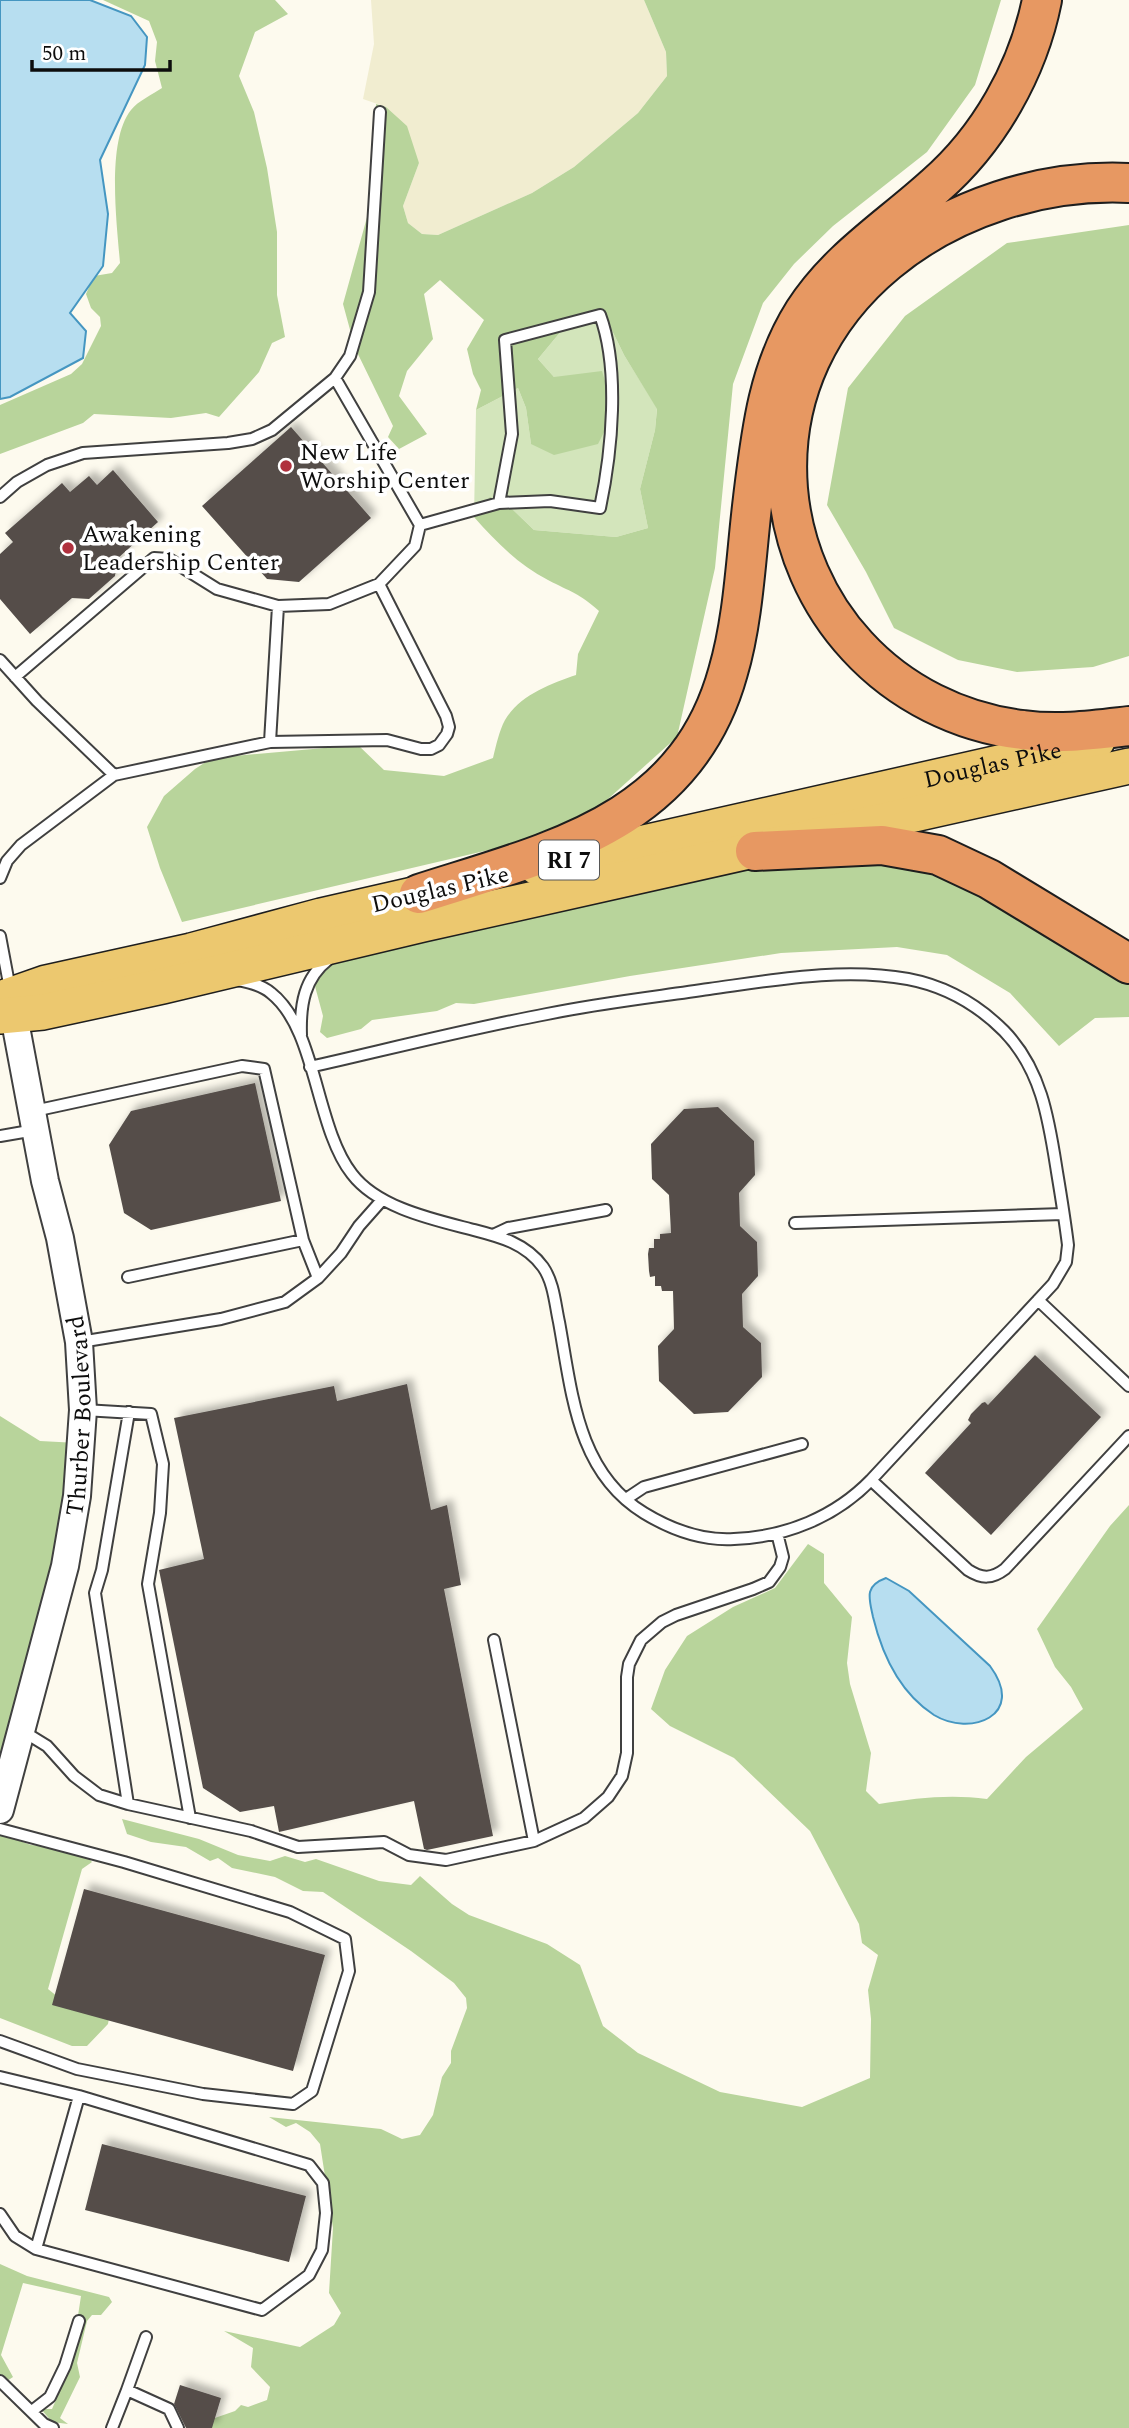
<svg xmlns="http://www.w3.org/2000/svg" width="1129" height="2428" font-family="Spectral,serif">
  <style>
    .farmland { fill: #f1edd0 }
    .green { fill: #d3e5bb }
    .forest { fill: #b8d49b }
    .water { fill: #b7def0; stroke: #4596c1; stroke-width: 2 }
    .building { fill: #544e4a; filter: url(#shadow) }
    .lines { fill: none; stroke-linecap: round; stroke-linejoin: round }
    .service-casing { stroke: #404040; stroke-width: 14 }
    .tertiary-casing { stroke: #404040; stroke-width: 30 }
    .primary-casing { stroke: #1e1e1e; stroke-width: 38 }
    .motorway-casing { stroke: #1e1e1e; stroke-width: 42 }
    .service { stroke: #fff; stroke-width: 10 }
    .tertiary { stroke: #fff; stroke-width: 26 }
    .primary { stroke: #ecc86f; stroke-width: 35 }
    .motorway { stroke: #e79862; stroke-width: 38 }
    .poi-dot { fill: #b0313e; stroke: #fff; stroke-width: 2.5 }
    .labels { text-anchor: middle; stroke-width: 7; stroke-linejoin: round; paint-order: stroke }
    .shield { fill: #fff; stroke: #565656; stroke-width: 2 }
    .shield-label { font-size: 23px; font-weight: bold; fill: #0d0d0d }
    .poi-label { font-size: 24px; fill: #0d0d0d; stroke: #fff; text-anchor: start }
    .street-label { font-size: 24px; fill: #0d0d0d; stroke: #fff }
  </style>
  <defs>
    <filter id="shadow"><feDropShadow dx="6" dy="-6" stdDeviation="3.5" flood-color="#0004"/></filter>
  </defs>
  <rect width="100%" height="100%" fill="#fdfaee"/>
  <!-- farmland -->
  <path class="farmland" d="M371,0H644L666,52L667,76L638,113L574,167L532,193L438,235L422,234L408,223L403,206L419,163L386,107L363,99L374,44Z"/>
  <!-- green -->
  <path class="green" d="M606,318L624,355L657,408L655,430L640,489L648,528L616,537L534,530L509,506L474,517L476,410L518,388L526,408L531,444L554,377L538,359L567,324Z"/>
  <!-- forest -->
  <path class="forest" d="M103,0H275L288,14L255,32L239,76L254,112L267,168L277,232V295L285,337L272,343L259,372L219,417L206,413L171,418L94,414L83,423L0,454V405L71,374L82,364L101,326L100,317L91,308L86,294L94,276L112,273L120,263C117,225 106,141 131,110C138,101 153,94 162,88L155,61L157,42L149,21Z
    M644,0H1001L975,85L927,152L833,226L794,264L763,303L733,384L715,568L677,737L588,817L527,841L182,922L160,868L147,827L164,796L195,769L212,758L358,745L384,770L444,776L493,758C496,746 499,731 505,720C520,695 550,684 576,675L578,654L599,611C579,593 571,592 548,580C519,565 496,542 474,517L490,497L509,506L534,530L616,537L648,528L640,489L655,430L657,409L624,355L606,318L567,324L538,359L554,377L602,371L614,412L598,444L554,455L531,444L526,408L518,388L476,410L481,390L473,374L467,349L484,320L440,280L424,294L433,339L407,371L399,396L427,434L399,449L388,437L393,426L355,348L343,304L374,192L376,104L386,107L407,126L419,163L403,206L408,223L422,234L438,235L532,193L574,167L638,113L667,76L666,52Z
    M1129,225V656L1093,667L1017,672L958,660L894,628L866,572L827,505L848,388L905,316L1007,243Z
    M906,850L1129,968V1017L1095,1018L1059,1046L1010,993L947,955L897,947L781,953L630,976L474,1004L456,1003L437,1011L372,1020L361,1029L327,1038L320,1032L323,1016L309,964L814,852Z
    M0,1416L40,1441L78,1443V1470L0,1801Z
    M1129,1505V2428H186L235,2411L241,2405L248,2407L267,2400L270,2387L251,2367L253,2348L224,2331L300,2347L334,2325L341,2313L329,2293L333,2228L320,2144L310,2132L296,2123L286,2127L269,2117L381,2129L402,2139L420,2135L433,2115L442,2077L451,2063V2051L467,2008L466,1998L454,1983L411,1951L323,1892L303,1891L275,1877L232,1868L218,1858L210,1861L186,1847L151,1842L127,1834L122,1819L199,1839L238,1855L270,1861L285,1856L305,1862L316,1859L379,1881L411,1885L420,1876L452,1904L469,1915L547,1944L580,1965L603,2026L638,2053L720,2092L802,2107L870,2078L871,2019L868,1990L878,1955L862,1943L859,1924L810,1831L734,1758L670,1726L651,1709L665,1670L687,1636L733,1607L775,1588L808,1544L824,1554V1583L852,1617L847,1663L850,1684L871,1753L866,1791L879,1804C916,1798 950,1794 987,1799L1026,1757L1083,1709L1071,1687L1055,1667L1037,1629L1110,1526Z
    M0,1834L31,1845L80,1849L92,1862L82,1869L48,1989L58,1997L110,2012L108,2024L87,2046H72L0,2018Z
    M0,2264L27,2276L109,2297L112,2302L101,2315H92L87,2321L77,2363L80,2377L60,2418L68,2424L52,2422L41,2409H52L70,2368L81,2296L23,2283L1,2355L13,2377L4,2383L0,2379Z"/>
  <!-- water -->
  <path class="water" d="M0,0H90L131,16L147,37L145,65L100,160L108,214L103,266L70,313L86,331L83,358L10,397L0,399Z
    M886,1578L909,1591L990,1666C1027,1716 970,1737 934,1715C900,1693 882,1654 873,1617C869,1598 864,1586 886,1578Z"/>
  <!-- building -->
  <path class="building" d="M291,427L371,518L299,582L267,579L202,506Z
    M113,470L158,522L117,559L115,576L89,599L72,598L30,634L0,599V554L13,542L5,533L62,483L70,492L89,476L97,485Z
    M255,1083L281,1201L151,1230L124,1213L109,1145L131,1111Z
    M718,1107L754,1141L755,1175L739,1193L740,1226L757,1242L758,1276L742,1294L743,1327L761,1343L762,1377L728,1412L694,1414L659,1381L658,1346L674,1329L673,1291H662L661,1286H655V1276L650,1277L649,1271L648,1254L649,1248H654V1239H660V1234L671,1233L669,1195L652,1179L651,1144L684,1109Z
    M1035,1355L1101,1417L991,1535L925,1473L971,1423L968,1420L971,1414L982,1403L985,1402L988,1405Z
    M407,1384L431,1510L447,1505L461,1585L444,1589L493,1836L427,1850L424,1849L414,1801L279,1832L274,1806L240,1812L203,1788L159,1570L204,1559L174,1418L334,1386L337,1401Z
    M84,1889L325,1955L293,2071L52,2005Z
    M102,2144L306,2196L289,2262L85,2210Z
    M180,2385L221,2398L212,2428H186L174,2404Z"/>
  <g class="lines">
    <!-- service casing -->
    <g class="service-casing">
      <path id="service" d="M0,497L17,482L47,465L83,453L228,443L252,439L272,430L335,378L350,356L369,292L380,112
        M420,525L499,503L512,434L505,340L600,315C620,369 612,451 600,508L550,501L499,503
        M0,660L37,701L114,775
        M15,677L154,558L169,559L217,589L278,606L329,604L379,584
        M270,742L278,606
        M0,878L7,861L21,845L114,775L270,742L387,740L421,749H431L439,745L447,734L449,727L446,716L379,584L415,546L420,525L335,378
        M0,936L10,989
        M237,980C249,982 262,985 271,993C317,1029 315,1127 352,1174C377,1207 431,1219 470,1229C497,1236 525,1242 543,1267C554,1283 555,1304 559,1322C572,1393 577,1472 644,1513C672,1530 701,1541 734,1539C786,1537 835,1517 871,1480L1053,1284L1066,1262L1068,1245C1065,1221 1061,1196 1057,1172C1049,1121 1042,1070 1004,1031C978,1005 945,986 908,979C843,967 774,980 709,989C655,997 600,1003 547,1014C467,1029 389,1049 310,1067
        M301,1035C300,1005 304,978 329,959
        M34,1111L242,1066L264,1069L303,1240L318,1278
        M0,1136L35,1130
        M795,1223L1063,1214
        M493,1235L508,1228L606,1210
        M128,1277L303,1240
        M1038,1300L1129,1386
        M80,1342L221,1319L285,1302L318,1278L341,1253L359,1226L382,1200
        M84,1410L151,1414L163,1464L160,1513L148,1584L190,1818
        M871,1480L968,1570C982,1579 992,1579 1005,1569L1129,1436
        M626,1499L644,1487L802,1444
        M494,1640L534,1841
        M21,1730L47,1746L74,1776L99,1795L128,1804L251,1831L298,1847L384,1842L409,1855L446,1860L534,1841L584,1818L608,1797L622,1776L627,1753V1677L629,1664L641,1640L662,1622L676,1615L753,1589L769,1582L780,1567L783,1557L777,1533
        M128,1804L95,1593L102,1570L129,1412
        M0,1829L124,1862L290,1912L345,1939L349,1971L312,2091L293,2104L203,2094L77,2069L0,2041
        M0,2077L79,2096L36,2249L15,2236L0,2214
        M36,2249L262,2310L309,2275L322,2250L326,2213L323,2183L309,2165L79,2096
        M0,2381L44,2424L53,2428
        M127,2390L146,2337
        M32,2411L50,2397L65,2366L79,2321
        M112,2428L127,2390L169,2409L178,2428"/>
    </g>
    <!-- tertiary casing -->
    <g class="tertiary-casing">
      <g id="tertiary">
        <path id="s1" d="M0,1810L65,1566L77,1496L83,1410L79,1342L60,1238L45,1181L14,1016"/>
      </g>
    </g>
    <!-- primary casing -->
    <g class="primary-casing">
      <g id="primary">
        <path id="s2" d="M537,867L1097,741"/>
        <path d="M0,999L46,983L191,951L321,916L448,887"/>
        <path d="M0,1016L43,1012L163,986L423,924L1129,766"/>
      </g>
    </g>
    <!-- motorway casing -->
    <g class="motorway-casing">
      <path id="motorway" d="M1129,183C954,175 773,299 788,489C793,547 817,603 857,646C900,693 960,723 1023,730C1059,735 1094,730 1129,726
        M755,851L882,845L938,855L989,879L1129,964
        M419,894C549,852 686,824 728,672C744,618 746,554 753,498C761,432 768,369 804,312C838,259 890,227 935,186C989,139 1028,70 1042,0"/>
    </g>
    <!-- service -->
    <use href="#service" class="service"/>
    <!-- tertiary -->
    <use href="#tertiary" class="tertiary"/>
    <!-- primary -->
    <use href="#primary" class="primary"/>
    <!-- motorway -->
    <use href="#motorway" class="motorway"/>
  </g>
  <!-- markers -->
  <g class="poi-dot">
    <circle cx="286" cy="466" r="7"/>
    <circle cx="68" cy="548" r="7"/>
  </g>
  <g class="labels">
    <!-- shield labels -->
    <rect class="shield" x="539" y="840.5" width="60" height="39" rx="5"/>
    <g class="shield-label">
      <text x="569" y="868">RI 7</text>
    </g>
    <!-- poi labels -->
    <g class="poi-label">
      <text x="300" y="460">New Life<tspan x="300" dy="28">Worship Center</tspan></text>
      <text x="82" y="542">Awakening<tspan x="82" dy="28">Leadership Center</tspan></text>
    </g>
    <!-- street labels -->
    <g class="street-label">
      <text dy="8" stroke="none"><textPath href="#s2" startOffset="467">Douglas Pike</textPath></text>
      <text transform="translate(440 889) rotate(-13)" y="8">Douglas Pike</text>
      <text dy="8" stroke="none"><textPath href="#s1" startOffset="404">Thurber Boulevard</textPath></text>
    </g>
  </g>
  <!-- scale -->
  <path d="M32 60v10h138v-10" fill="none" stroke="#0d0d0d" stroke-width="3.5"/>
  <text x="42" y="60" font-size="21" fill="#0d0d0d" stroke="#ffffff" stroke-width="5" paint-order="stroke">50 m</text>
</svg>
